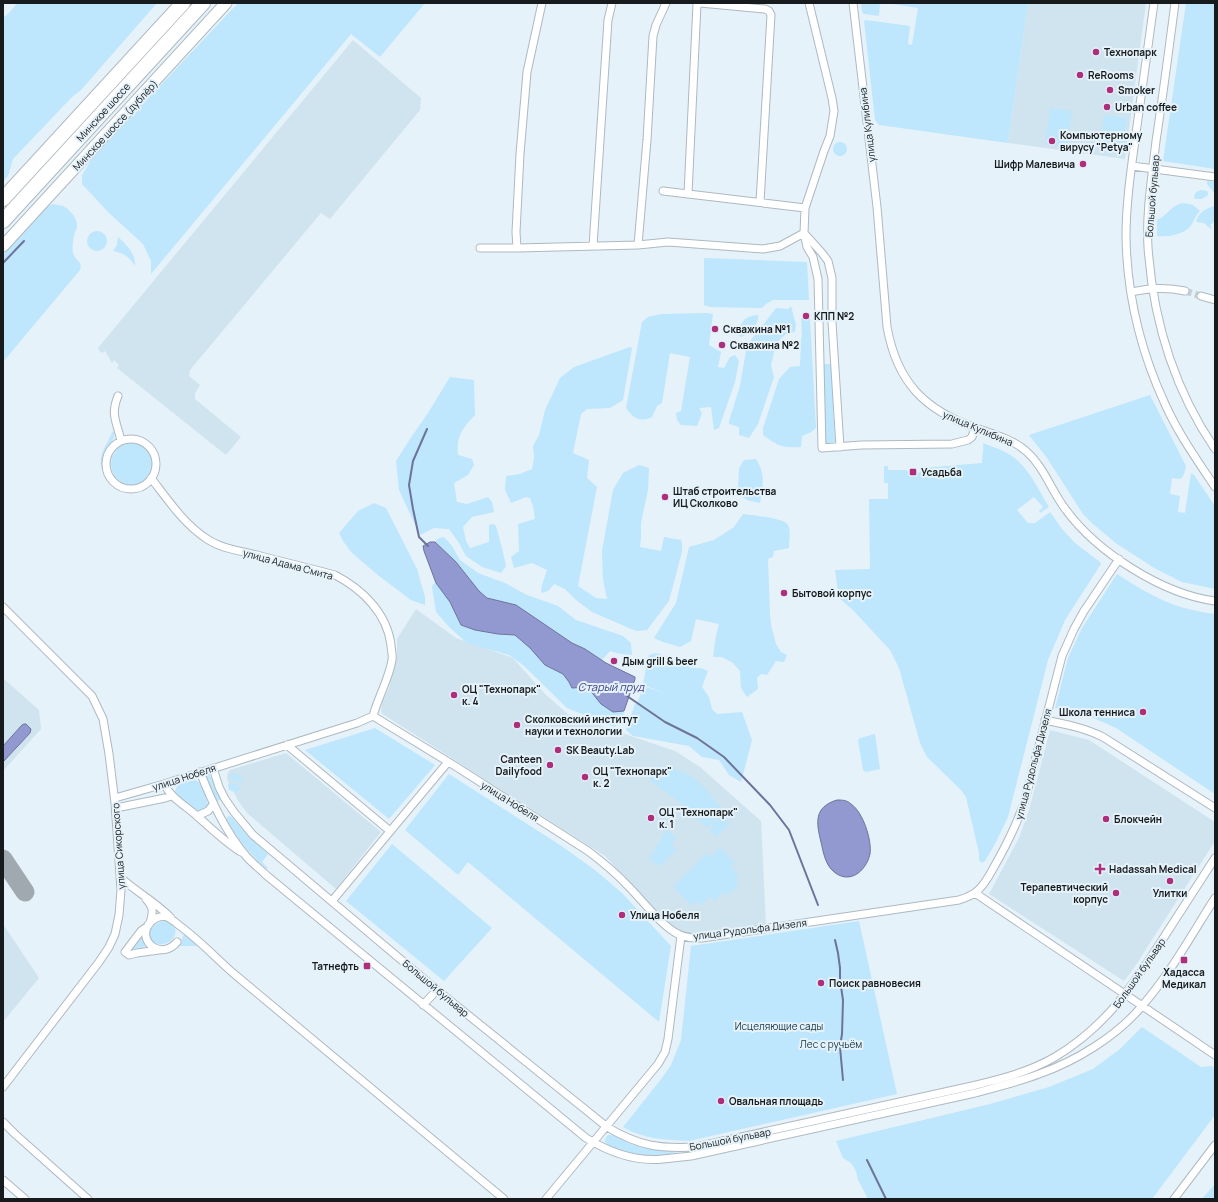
<svg xmlns="http://www.w3.org/2000/svg" width="1218" height="1202" font-family="Manrope,sans-serif">
  <style>
    .built { fill: #d0e4ef }
    .green { fill: #bee6fc }
    .water { fill: #9299d1; stroke: #6d739b }
    .lines { fill: none; stroke-linecap: round; stroke-linejoin: round }
    .stream { stroke: #6d739b; stroke-width: 2 }
    .taxiway { stroke: #a0a9af; stroke-width: 19 }
    .street-tunnel { stroke: #c6d2d8; stroke-width: 7; stroke-dasharray: 7 3.5; stroke-linecap: butt }
    .street-casing { stroke: #aeb9c0; stroke-width: 9 }
    .secondary-casing { stroke: #aeb9c0; stroke-width: 13 }
    .highway-casing { stroke: #aeb9c0; stroke-width: 16 }
    .street { stroke: #fff; stroke-width: 7 }
    .secondary { stroke: #fff; stroke-width: 11 }
    .highway { stroke: #fff; stroke-width: 14 }
    .poi-dot { fill: #ae2e7b; stroke: #e5f2f9; stroke-width: 1.5 }
    .labels { text-anchor: middle; stroke-width: 4; stroke-linejoin: round; paint-order: stroke }
    .poi-label { font-size: 10px; font-weight: bold; fill: #171b1e; stroke: #e5f2f9; text-anchor: start }
    .street-label { font-size: 10px; fill: #171b1e; stroke: #e5f2f9 }
    .park-label { font-size: 10px; fill: #143342; stroke: #e5f2f9 }
    .water-label { font-size: 11px; font-style: italic; fill: #3f4186; stroke: #e5f2f9 }
  </style>
  <rect width="100%" height="100%" fill="#e5f2f9"/>
  <!-- built -->
  <path class="built" d="M1028,3H1146L1125,159L1008,143Z
    M353,40L421,98L420,110L330,219L321,213L190,370L189,376L200,385L195,393V399L241,437L226,455L117,368L119,365L114,360L112,363L105,351L101,353L98,348Z
    M416,609L456,638L513,658L545,694L569,715L675,751L700,767L761,821L766,925L697,935L686,934L675,930L664,921L605,856L381,713L382,703L389,688L397,658V639Z
    M3,678L39,710L41,729L3,771Z
    M1050,730L1089,740L1215,822V841L1134,968L1124,981L989,894L1019,838L1029,810Z
    M286,753L381,832L336,889L248,814L239,802L228,782L227,777L228,772L230,770Z
    M3,924L39,978L3,1022Z"/>
  <!-- green -->
  <path class="green" d="M17,3H157L81,90L72,97L13,159L8,176L3,181V18L11,11Z
    M238,3H425L380,57L351,34L151,274V261L143,244L109,213L82,184V175L93,157Z
    M861,3H880L879,16L864,14L862,12Z
    M886,3H1028L1008,143L879,125L875,120L864,21L866,20L910,26L908,44L912,45L918,8Z
    M1186,3H1215V169L1163,161Z
    M1050,108L1072,111L1067,147L1045,144Z
    M1104,115L1127,118L1121,154L1099,151Z
    M833 149a7 7 0 1 1 14 0a7 7 0 1 1-14 0Z
    M1207,181L1215,182V194L1207,184Z
    M1201,190L1207,191L1208,193V195L1202,199H1195L1194,197L1196,192Z
    M1184,203L1193,205L1200,211C1196,215 1195,219 1192,224C1185,235 1168,237 1157,236V220C1168,215 1172,204 1184,203Z
    M53,204C56,205 60,205 63,206C69,209 78,218 77,226C77,228 75,232 74,235C73,240 72,248 73,253C75,261 83,261 80,270L3,362V255L48,206Z
    M1215,206V222L1210,225L1212,228L1211,229L1204,223L1196,222C1198,213 1206,208 1215,206Z
    M87 241a10 10 0 1 1 20 0a10 10 0 1 1-20 0Z
    M118,237C126,244 136,254 135,266C130,257 123,253 113,251L117,245Z
    M704,258L807,262L809,300H773L766,304L762,308L710,307L704,305Z
    M791,306L796,325L795,332L788,333L781,338L776,344L771,365L774,377L758,424L749,438L739,435V427L729,424V421L740,386L746,351L751,340L763,325L776,308L788,309Z
    M706,313L713,314L709,345L721,352L718,367L724,368L730,357L735,355L739,361L735,382L719,428L714,430L711,407L699,408L702,413L697,426L681,425L677,420L676,413L681,411L690,357L670,353L662,403L657,406L652,417C640,423 633,418 626,408L642,322L648,317L662,314Z
    M758,315C760,324 749,334 741,337L737,334C741,321 745,316 758,315Z
    M801,318L810,319L816,428L811,432L802,436L801,447C782,448 778,446 763,435V428L779,379L790,367L800,366L801,340L802,336Z
    M630,347L632,348L623,400L610,408L587,409L581,414L573,453L589,460L587,478L597,487L578,586L596,598L607,599L603,579L602,551L613,490L623,473L639,465L649,468L648,490L641,523V538L640,547L661,551L664,537L681,540L682,544V552L669,601L647,630L636,631L592,612L576,600L565,589L554,584L548,591L541,593L542,585L547,570L532,563L514,568L511,557L519,551L518,524L535,519L533,506L530,498L526,497L511,503L505,490L506,476L520,474L532,469L534,458L533,446L539,435L545,410L560,378L574,367Z
    M822,364H831L835,443H826Z
    M450,377L474,380L475,415C462,429 456,436 458,455L472,459L474,465L468,475L454,483L457,502L467,504L488,497L492,502L494,512L472,517L463,527L466,541L470,548L489,542V525L493,524L496,526L502,548L506,566L501,573L482,567L466,556L459,543L449,529L434,528L420,535L399,490L396,461L410,439L428,413Z
    M1150,395L1186,466L1184,474L1182,478L1178,479L1172,478L1170,494L1180,496L1178,512L1185,513L1191,473L1194,475L1215,506V589L1182,582L1156,569L1117,544L1093,524L1083,514L1047,458L1029,435Z
    M112,432H114C115,441 110,444 107,451C104,456 103,462 104,468L102,469C97,455 108,444 112,432Z
    M983,443C995,448 1010,452 1019,462C1032,474 1040,493 1049,507L1040,513L1039,511L1043,507L1034,497L1017,510L1028,523H1035L1050,512L1062,529L1075,543L1100,562L1101,564L1065,620L1048,660L1008,817L996,842L985,861L982,863L979,860V853L966,797L961,790L927,757L920,743L899,668L890,650L853,610L839,598L835,570L870,569L869,499H888V483H884V466H888V470H906C913,476 918,476 923,468L982,463C982,456 984,450 983,443Z
    M111 464a21 21 0 1 1 42 0a21 21 0 1 1-42 0Z
    M756,459C766,475 763,486 760,503L747,500L741,496L738,487L739,468L744,460Z
    M374,503L386,508L417,569L425,597V605L411,600L379,576L352,553L343,541L339,533L358,511Z
    M743,514C752,515 784,518 788,525C791,531 789,541 789,548L774,551L773,557L768,559L770,614L771,625L776,644L781,652L787,655L784,662L776,661L767,675L761,674L757,678L758,689L747,697L741,688L740,671L733,663L722,657H713L716,635L719,624L696,619L691,641L680,647L663,642L654,638L676,603L689,547L714,540L734,527Z
    M444,537L452,546L460,560L478,573L505,583L527,595L558,606L576,620L623,636L631,643L632,655L621,654L610,651L602,660L585,649L572,643L516,605L487,598L479,591L456,562L435,542L439,538Z
    M1117,574C1151,596 1174,609 1215,614V794L1116,728L1089,716L1055,708L1068,658L1082,628Z
    M436,583L450,602L461,625L475,630L498,634L515,635L530,648L545,665L563,674L569,682L572,688L586,687L589,689L595,697L613,712L624,711C623,718 621,723 614,727L567,708L523,665L509,655L467,643L449,627L436,612L432,587L433,584Z
    M656,653L684,662L691,668H701L708,671L702,687L709,697L712,709L717,714L742,712L752,740L741,782L729,775L719,760L702,757L689,746L633,736L626,730L635,704H637L643,686L668,694L643,685L647,662L649,655Z
    M375,728L435,765L389,819L305,750Z
    M875,734L880,769L866,772L863,770L858,740L860,738Z
    M659,766C665,767 671,768 677,770C697,776 713,795 723,812L707,828L681,803L649,780Z
    M209,774L210,776L221,799L216,802L206,777V775Z
    M231,774C236,773 240,775 243,779V781C238,783 235,781 231,778Z
    M449,774L560,845L595,870L622,893L671,946L659,1022L468,862L458,875L405,830Z
    M191,779C203,780 205,795 208,804V807L199,811L195,810L175,794C175,784 183,782 191,779Z
    M229,783L236,784L240,788V790L236,792L229,790L228,785Z
    M725,815L729,824L716,837L709,831L713,827L712,825L720,818L721,819Z
    M228,816L232,817C243,831 255,842 268,854L262,862L268,868L267,869C250,855 237,838 226,820Z
    M667,829L676,838L672,844V846L676,848C675,855 672,854 668,857L664,864L661,863L658,866L649,859Z
    M392,844L492,928L444,981L346,901Z
    M720,848L735,863L731,867L739,876L735,880L739,885L727,896L723,892L715,901L710,897L702,905L697,901L692,906L673,887L707,853L711,857Z
    M166,921C192,932 157,958 149,935C150,925 157,922 166,921Z
    M859,921L897,1094L689,1141C667,1140 643,1139 623,1127L662,1078L671,1065L681,1040L691,946Z
    M185,932L198,944L197,946H179Z
    M141,935L145,947L138,948L130,951Z
    M1142,1027L1201,1067L1212,1066L1215,1069V1115L1152,1199H868L858,1180L856,1171L851,1163L843,1158L836,1141L990,1104L1049,1087L1093,1069L1120,1049Z
    M608,1135C616,1134 624,1142 632,1144C646,1149 661,1151 676,1152V1153C670,1154 664,1155 657,1156C648,1156 610,1151 606,1143C603,1140 606,1138 608,1135Z
    M1215,1184V1199H1202Z"/>
  <!-- water -->
  <path class="water" d="M430,542H435L456,562L479,591L487,598L516,605L572,643L585,649L606,663L635,677V679L624,711L613,712L601,704L589,689L586,687L572,688L569,682L563,674L545,665L530,648L515,635L498,634L475,630L461,625L450,602L436,583L424,551L423,546Z
    M24,724H26L31,729L30,733L3,762V746L22,725Z
    M837,800C842,800 847,800 851,804C863,812 872,840 870,854C866,872 848,886 832,870C825,863 823,851 821,842C816,822 814,807 837,800Z"/>
  <g class="lines">
    <!-- stream -->
    <path class="stream" d="M3,263L24,241
      M427,429L413,461L409,485L413,509L419,537L428,546
      M627,696L665,722L697,738L724,757L770,805L789,830L818,905
      M835,940L838,953L840,968V980L843,1000L842,1034L840,1047L843,1080
      M867,1160L886,1199"/>
    <!-- taxiway -->
    <path class="taxiway" d="M3,859L25,892"/>
    <!-- street-tunnel -->
    <path class="street-tunnel" d="M1185,291L1201,296"/>
    <!-- street casing -->
    <g class="street-casing">
      <path id="street" d="M542,3L527,72L520,154L516,232L517,248L638,245L668,242L763,249L780,246L804,233
        M809,3L832,98L834,111L830,136L824,151L805,208L804,233L807,247L813,257L818,279L822,448L861,445L952,444L968,440L972,437L975,428
        M853,3L877,207L887,327C897,382 924,410 976,428C993,434 1013,439 1027,452C1044,467 1052,492 1066,510C1097,552 1162,594 1215,601
        M1154,3C1148,44 1143,85 1137,126C1132,163 1126,200 1126,237C1127,295 1141,352 1165,404C1178,433 1197,460 1215,487
        M1175,3C1169,49 1163,95 1156,141C1152,176 1146,212 1148,247C1153,319 1174,389 1215,449
        M1132,166L1215,177
        M663,191L805,208
        M688,194L697,4L700,3L765,9L769,11L771,15L760,202
        M804,233L822,253L828,261L832,278V322L840,447
        M638,245L647,140L653,36L656,25L666,3
        M593,246L608,20L612,3
        M480,248H517
        M1131,292C1151,288 1166,287 1185,291
        M1201,296L1215,300
        M118,396C110,415 117,422 121,441
        M106 464a25 25 0 1 1 50 0a25 25 0 1 1-50 0Z
        M151,478C168,500 184,524 207,539C222,549 241,551 257,555C283,562 309,568 335,575C362,589 387,613 391,645C391,650 393,655 392,660C389,679 378,697 373,716
        M3,607L92,696L103,719L109,754L115,803L121,890L119,915L115,934L109,947L99,962L3,1087
        M373,716L455,766L588,851C601,861 614,871 625,883C640,897 660,925 678,934C685,938 693,938 702,938L959,900C965,898 971,896 976,892C984,886 989,876 994,867C1007,844 1017,825 1025,800L1062,656L1074,629L1084,611L1119,559
        M1045,720C1065,724 1085,728 1103,737L1215,808
        M287,745L390,831
        M213,768L219,787L225,799L234,812L253,835L437,990L607,1127C639,1146 659,1149 696,1147L972,1086C1001,1079 1029,1072 1055,1057C1107,1026 1134,984 1166,934C1182,909 1199,883 1215,858
        M200,772C212,802 225,831 246,856C252,863 260,869 266,875L586,1138C609,1152 636,1162 663,1159C673,1158 682,1157 691,1156L975,1093C997,1087 1018,1082 1039,1074C1076,1061 1117,1036 1142,1006C1170,974 1192,934 1215,898
        M164,784C171,798 186,806 197,816C212,829 225,842 241,852
        M115,798L164,784L357,723L373,716
        M116,808L165,798L172,796
        M197,816L208,811L213,805
        M120,877C136,892 156,902 171,918
        M975,893L1215,1055
        M146,899C154,908 153,912 150,923
        M332,901L448,762
        M148,926L141,931L125,952L129,955L137,953L159,950
        M177,942C162,960 138,943 148,925C152,919 160,915 167,917C172,919 176,923 180,926C199,940 215,957 233,973L504,1199
        M423,1005L437,990
        M3,1122L15,1134L88,1199
        M3,1180L25,1199
        M546,1199L658,1064L665,1052L668,1039L681,936
        M1174,1199L1215,1145"/>
    </g>
    <!-- secondary casing -->
    <g class="secondary-casing">
      <path id="secondary" d="M3,246L226,3"/>
    </g>
    <!-- highway casing -->
    <g class="highway-casing">
      <path id="highway" d="M3,199L183,3
        M3,221L203,3"/>
    </g>
    <!-- street -->
    <use href="#street" class="street"/>
    <!-- secondary -->
    <use href="#secondary" class="secondary"/>
    <!-- highway -->
    <use href="#highway" class="highway"/>
  </g>
  <!-- markers -->
  <g class="poi-dot">
    <circle cx="1096" cy="52" r="4"/>
    <circle cx="1080" cy="75" r="4"/>
    <circle cx="1110" cy="90" r="4"/>
    <circle cx="1107" cy="107" r="4"/>
    <circle cx="1052" cy="141" r="4"/>
    <circle cx="1083" cy="164" r="4"/>
    <circle cx="806" cy="316" r="4"/>
    <circle cx="715" cy="329" r="4"/>
    <circle cx="722" cy="345" r="4"/>
    <rect x="909" y="468" width="8" height="8" rx="2"/>
    <circle cx="665" cy="497" r="4"/>
    <circle cx="784" cy="593" r="4"/>
    <circle cx="614" cy="661" r="4"/>
    <circle cx="454" cy="695" r="4"/>
    <circle cx="1143" cy="712" r="4"/>
    <circle cx="517" cy="725" r="4"/>
    <circle cx="558" cy="750" r="4"/>
    <circle cx="550" cy="765" r="4"/>
    <circle cx="585" cy="777" r="4"/>
    <circle cx="651" cy="818" r="4"/>
    <circle cx="1106" cy="819" r="4"/>
    <path d="M1098 863h4v4h4v4h-4v4h-4v-4h-4v-4h4z"/>
    <circle cx="1170" cy="881" r="4"/>
    <circle cx="1116" cy="893" r="4"/>
    <circle cx="622" cy="915" r="4"/>
    <rect x="1180" y="956" width="8" height="8" rx="2"/>
    <rect x="363" y="962" width="8" height="8" rx="2"/>
    <circle cx="821" cy="983" r="4"/>
    <circle cx="721" cy="1101" r="4"/>
  </g>
  <g class="labels">
    <!-- poi labels -->
    <g class="poi-label">
      <text x="1104" y="56">Технопарк</text>
      <text x="1088" y="79">ReRooms</text>
      <text x="1118" y="94">Smoker</text>
      <text x="1115" y="111">Urban coffee</text>
      <text x="1060" y="139">Компьютерному<tspan x="1060" dy="12">вирусу "Petya"</tspan></text>
      <text x="1075" y="168" text-anchor="end">Шифр Малевича</text>
      <text x="814" y="320">КПП №2</text>
      <text x="723" y="333">Скважина №1</text>
      <text x="730" y="349">Скважина №2</text>
      <text x="921" y="476">Усадьба</text>
      <text x="673" y="495">Штаб строительства<tspan x="673" dy="12">ИЦ Сколково</tspan></text>
      <text x="792" y="597">Бытовой корпус</text>
      <text x="622" y="665">Дым grill &amp; beer</text>
      <text x="462" y="693">ОЦ "Технопарк"<tspan x="462" dy="12">к. 4</tspan></text>
      <text x="1135" y="716" text-anchor="end">Школа тенниса</text>
      <text x="525" y="723">Сколковский институт<tspan x="525" dy="12">науки и технологии</tspan></text>
      <text x="566" y="754">SK Beauty.Lab</text>
      <text x="542" y="763" text-anchor="end">Canteen<tspan x="542" dy="12">Dailyfood</tspan></text>
      <text x="593" y="775">ОЦ "Технопарк"<tspan x="593" dy="12">к. 2</tspan></text>
      <text x="659" y="816">ОЦ "Технопарк"<tspan x="659" dy="12">к. 1</tspan></text>
      <text x="1114" y="823">Блокчейн</text>
      <text x="1109" y="873">Hadassah Medical</text>
      <text x="1108" y="891" text-anchor="end">Терапевтический<tspan x="1108" dy="12">корпус</tspan></text>
      <text x="1170" y="897" text-anchor="middle">Улитки</text>
      <text x="630" y="919">Улица Нобеля</text>
      <text x="359" y="970" text-anchor="end">Татнефть</text>
      <text x="1184" y="976" text-anchor="middle">Хадасса<tspan x="1184" dy="12">Медикал</tspan></text>
      <text x="829" y="987">Поиск равновесия</text>
      <text x="729" y="1105">Овальная площадь</text>
    </g>
    <!-- street labels -->
    <g class="street-label">
      <text transform="translate(103 112) rotate(-48)" y="4">Минское шоссе</text>
      <text transform="translate(115 125) rotate(-47)" y="4">Минское шоссе (дублёр)</text>
      <text transform="translate(867 125) rotate(-97)" y="4">улица Кулибина</text>
      <text transform="translate(1152 196) rotate(-85)" y="4">Большой бульвар</text>
      <text transform="translate(978 428) rotate(23)" y="4">улица Кулибина</text>
      <text transform="translate(288 564) rotate(15)" y="4">улица Адама Смита</text>
      <text transform="translate(1033 764) rotate(-75)" y="4">улица Рудольфа Дизеля</text>
      <text transform="translate(184 777) rotate(-18)" y="4">улица Нобеля</text>
      <text transform="translate(510 801) rotate(32)" y="4">улица Нобеля</text>
      <text transform="translate(118 846) rotate(-94)" y="4">улица Сикорского</text>
      <text transform="translate(750 929) rotate(-7)" y="4">улица Рудольфа Дизеля</text>
      <text transform="translate(1139 973) rotate(-55)" y="4">Большой бульвар</text>
      <text transform="translate(436 988) rotate(40)" y="4">Большой бульвар</text>
      <text transform="translate(730 1139) rotate(-11)" y="4">Большой бульвар</text>
    </g>
    <!-- park labels -->
    <g class="park-label">
      <text x="779" y="1030">Исцеляющие сады</text>
      <text x="831" y="1048">Лес с ручьём</text>
    </g>
    <!-- water labels -->
    <g class="water-label">
      <text x="611" y="691">Старый пруд</text>
    </g>
  </g>
  <!-- border -->
  <rect width="1218" height="1202" fill="none" stroke="#171b1e" stroke-width="8"/>
</svg>
